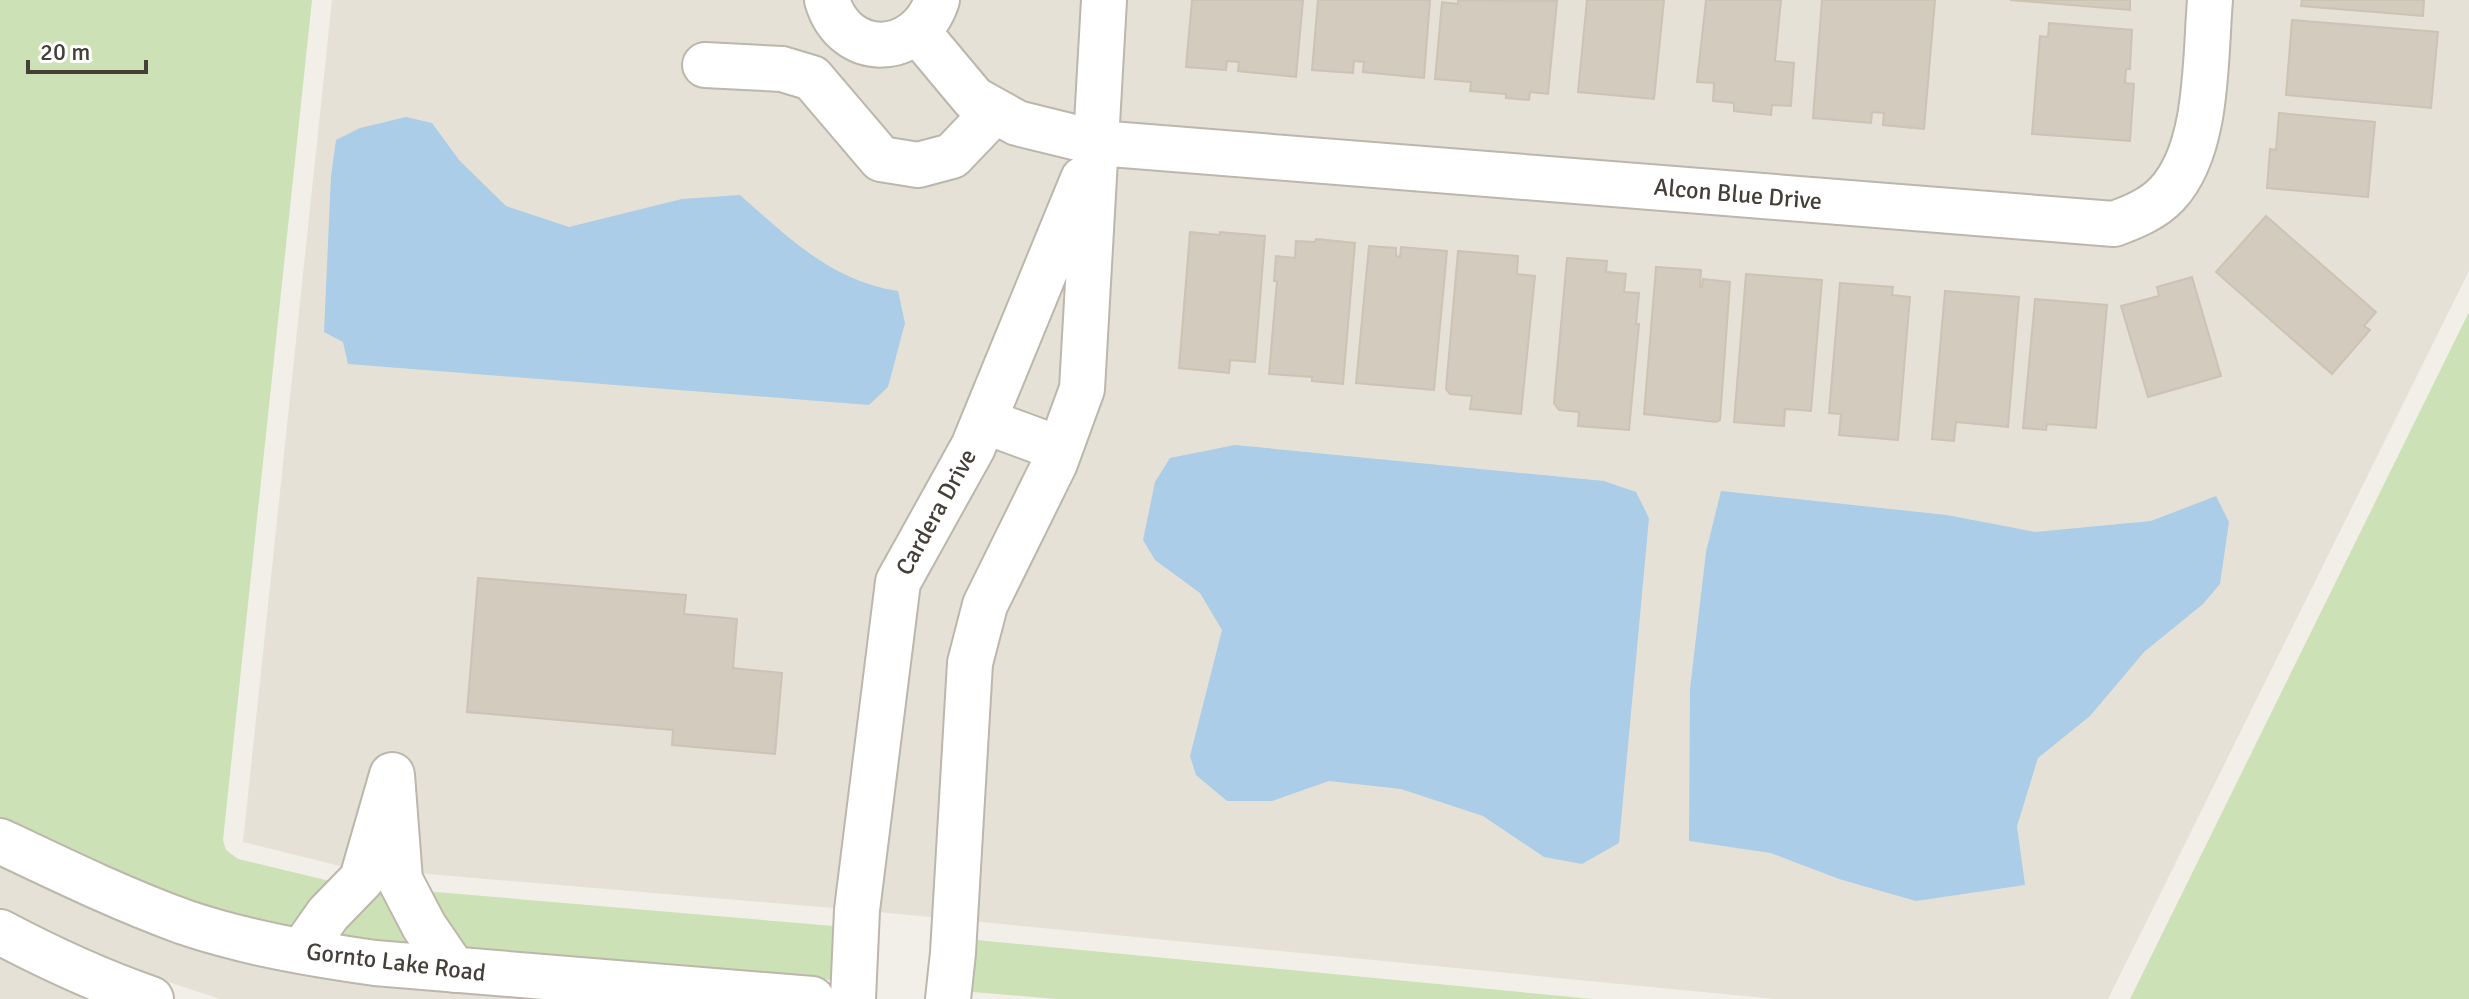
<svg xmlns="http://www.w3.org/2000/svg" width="2469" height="999" font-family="Signika,sans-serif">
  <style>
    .residential { fill: #e5e1d6 }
    .green { fill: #cce1b5 }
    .water { fill: #abcde7 }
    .building { fill: #d2cbbe; stroke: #ccc3b3; stroke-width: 2 }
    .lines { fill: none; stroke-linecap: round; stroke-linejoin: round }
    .minor-casing { stroke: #bcb6ab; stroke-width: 48 }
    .minor { stroke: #fff; stroke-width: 44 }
    .labels { text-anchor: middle; stroke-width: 6; stroke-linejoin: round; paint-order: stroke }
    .street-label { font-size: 24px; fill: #443f37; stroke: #fff }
  </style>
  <rect width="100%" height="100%" fill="#f2efe8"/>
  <!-- residential -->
  <path class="residential" d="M332,0H2469V271L2108,999H1775L857,910L344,867L243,842Z
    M0,864L561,999H220L117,965L53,937L0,908Z
    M0,956L30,972L92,999H0Z"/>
  <!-- green -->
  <path class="green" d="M0,0H312L223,840L226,850L238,859L342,884L833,926L831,980L377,943L280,926L195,903L103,867L0,818Z
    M2469,312V999H2130Z
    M976,940L1593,999H1057L972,992Z"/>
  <!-- water -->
  <path class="water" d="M406,117L432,123L459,160L506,206L569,227L682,199L740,195C788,237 831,281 898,291L905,323L888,387L869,405L348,364L343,342L324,332L331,176L336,140L360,128Z
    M1235,445L1604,481L1636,492L1649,518L1619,843L1582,864L1544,857L1483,816L1401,789L1329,781L1272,801H1227L1196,775L1190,756L1222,630L1200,593L1155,560L1143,540L1155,482L1170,458Z
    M1721,491L1947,515L2035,532L2151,521L2216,496L2229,522L2220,584L2203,604L2144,652L2090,716L2038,758L2017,826L2025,885L1916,901L1839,879L1771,853L1689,841L1690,689L1706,552Z"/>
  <!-- building -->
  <path class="building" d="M1192,0H1303L1296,77L1238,71L1239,62L1227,61L1226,70L1186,67Z
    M1318,0H1430L1424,78L1363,72L1364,62L1354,61L1353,73L1312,70Z
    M1458,0L1557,1L1548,94L1530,92L1529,100L1506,98V94L1470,91L1471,82L1435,79L1442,2L1458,4Z
    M1587,0H1664L1654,99L1578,92Z
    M1706,0H1781L1775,61L1794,63L1791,106L1772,105L1771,115L1734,111V103L1713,101L1714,83L1697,82Z
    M1822,0H1935L1924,129L1883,125L1884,113L1872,112L1871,123L1813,118Z
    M2010,0H2130V10Z
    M2302,0H2424L2423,16L2301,6Z
    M2292,20L2438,32L2431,108L2286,95Z
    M2049,23L2132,30L2130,69H2126L2125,83L2134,84L2130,141L2032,134L2040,36L2048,37Z
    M2279,113L2375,122L2368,197L2267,188L2270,149L2276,150Z
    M2266,216L2376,312L2364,326L2370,330L2332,374L2216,272Z
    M1190,232L1220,235V232L1265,236L1255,362L1230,360L1229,373L1179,368Z
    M1316,239L1355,243L1343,384L1312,381V377L1269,374L1277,281H1274L1276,256L1295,258L1296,241L1315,242Z
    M1369,246L1396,248V256L1400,257L1401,247L1447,251L1434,390L1356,383Z
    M1458,251L1518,256L1517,274L1535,276L1521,414L1470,409L1472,396L1450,394L1446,389Z
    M1567,258L1607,261L1606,272L1626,274L1624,292L1639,293L1636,324H1639L1629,430L1578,426L1579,412L1559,410L1554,403Z
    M1656,267L1701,270L1700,287H1702L1703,279L1730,282L1720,420L1716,422L1644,414Z
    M1746,274L1822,280L1811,411L1785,409L1784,426L1734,422Z
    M2192,277L2221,376L2148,397L2121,306L2159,296L2157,287Z
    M1840,283L1893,287L1892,295L1910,297L1898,440L1839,435L1841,414L1829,413Z
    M1945,291L2019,297L2008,427L1956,422L1954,441L1932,439Z
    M2035,299L2107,305L2096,428L2047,424L2046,430L2023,428Z
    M478,578L686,595L684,614L737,619L733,668L782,673L775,754L672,745L673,730L467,712Z"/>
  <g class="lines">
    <!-- minor casing -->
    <g class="minor-casing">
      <path id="minor" d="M827,0C845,61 918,58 937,0
        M918,32L974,99L1017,123L1098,143L2114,224C2133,217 2153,209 2167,194C2209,149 2205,59 2210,0
        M705,65L782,69L812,78L881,159L918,165L952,156L995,111
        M984,421L1060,449
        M0,841C61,870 121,899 184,922C246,943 311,954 375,963L812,999
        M0,932C49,958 99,981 151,999
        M302,951L328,914L362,879L392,775L400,880L424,926L454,970
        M853,999L857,910L898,582L973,447L1083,179
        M948,999L953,953L970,663L985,605L1055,463L1082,389L1104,0"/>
    </g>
    <!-- minor -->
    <use href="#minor" class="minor"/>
  </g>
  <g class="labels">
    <!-- street labels -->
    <g class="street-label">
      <text transform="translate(1738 194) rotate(5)" y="8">Alcon Blue Drive</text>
      <text transform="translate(936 512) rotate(-61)" y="8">Cardera Drive</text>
      <text transform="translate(396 962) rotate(7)" y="8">Gornto Lake Road</text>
    </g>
  </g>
  <!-- scale -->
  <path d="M28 60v12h118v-12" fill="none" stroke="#443f37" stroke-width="4"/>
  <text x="40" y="60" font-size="24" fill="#443f37" stroke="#ffffff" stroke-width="6" paint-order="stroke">20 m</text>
</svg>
